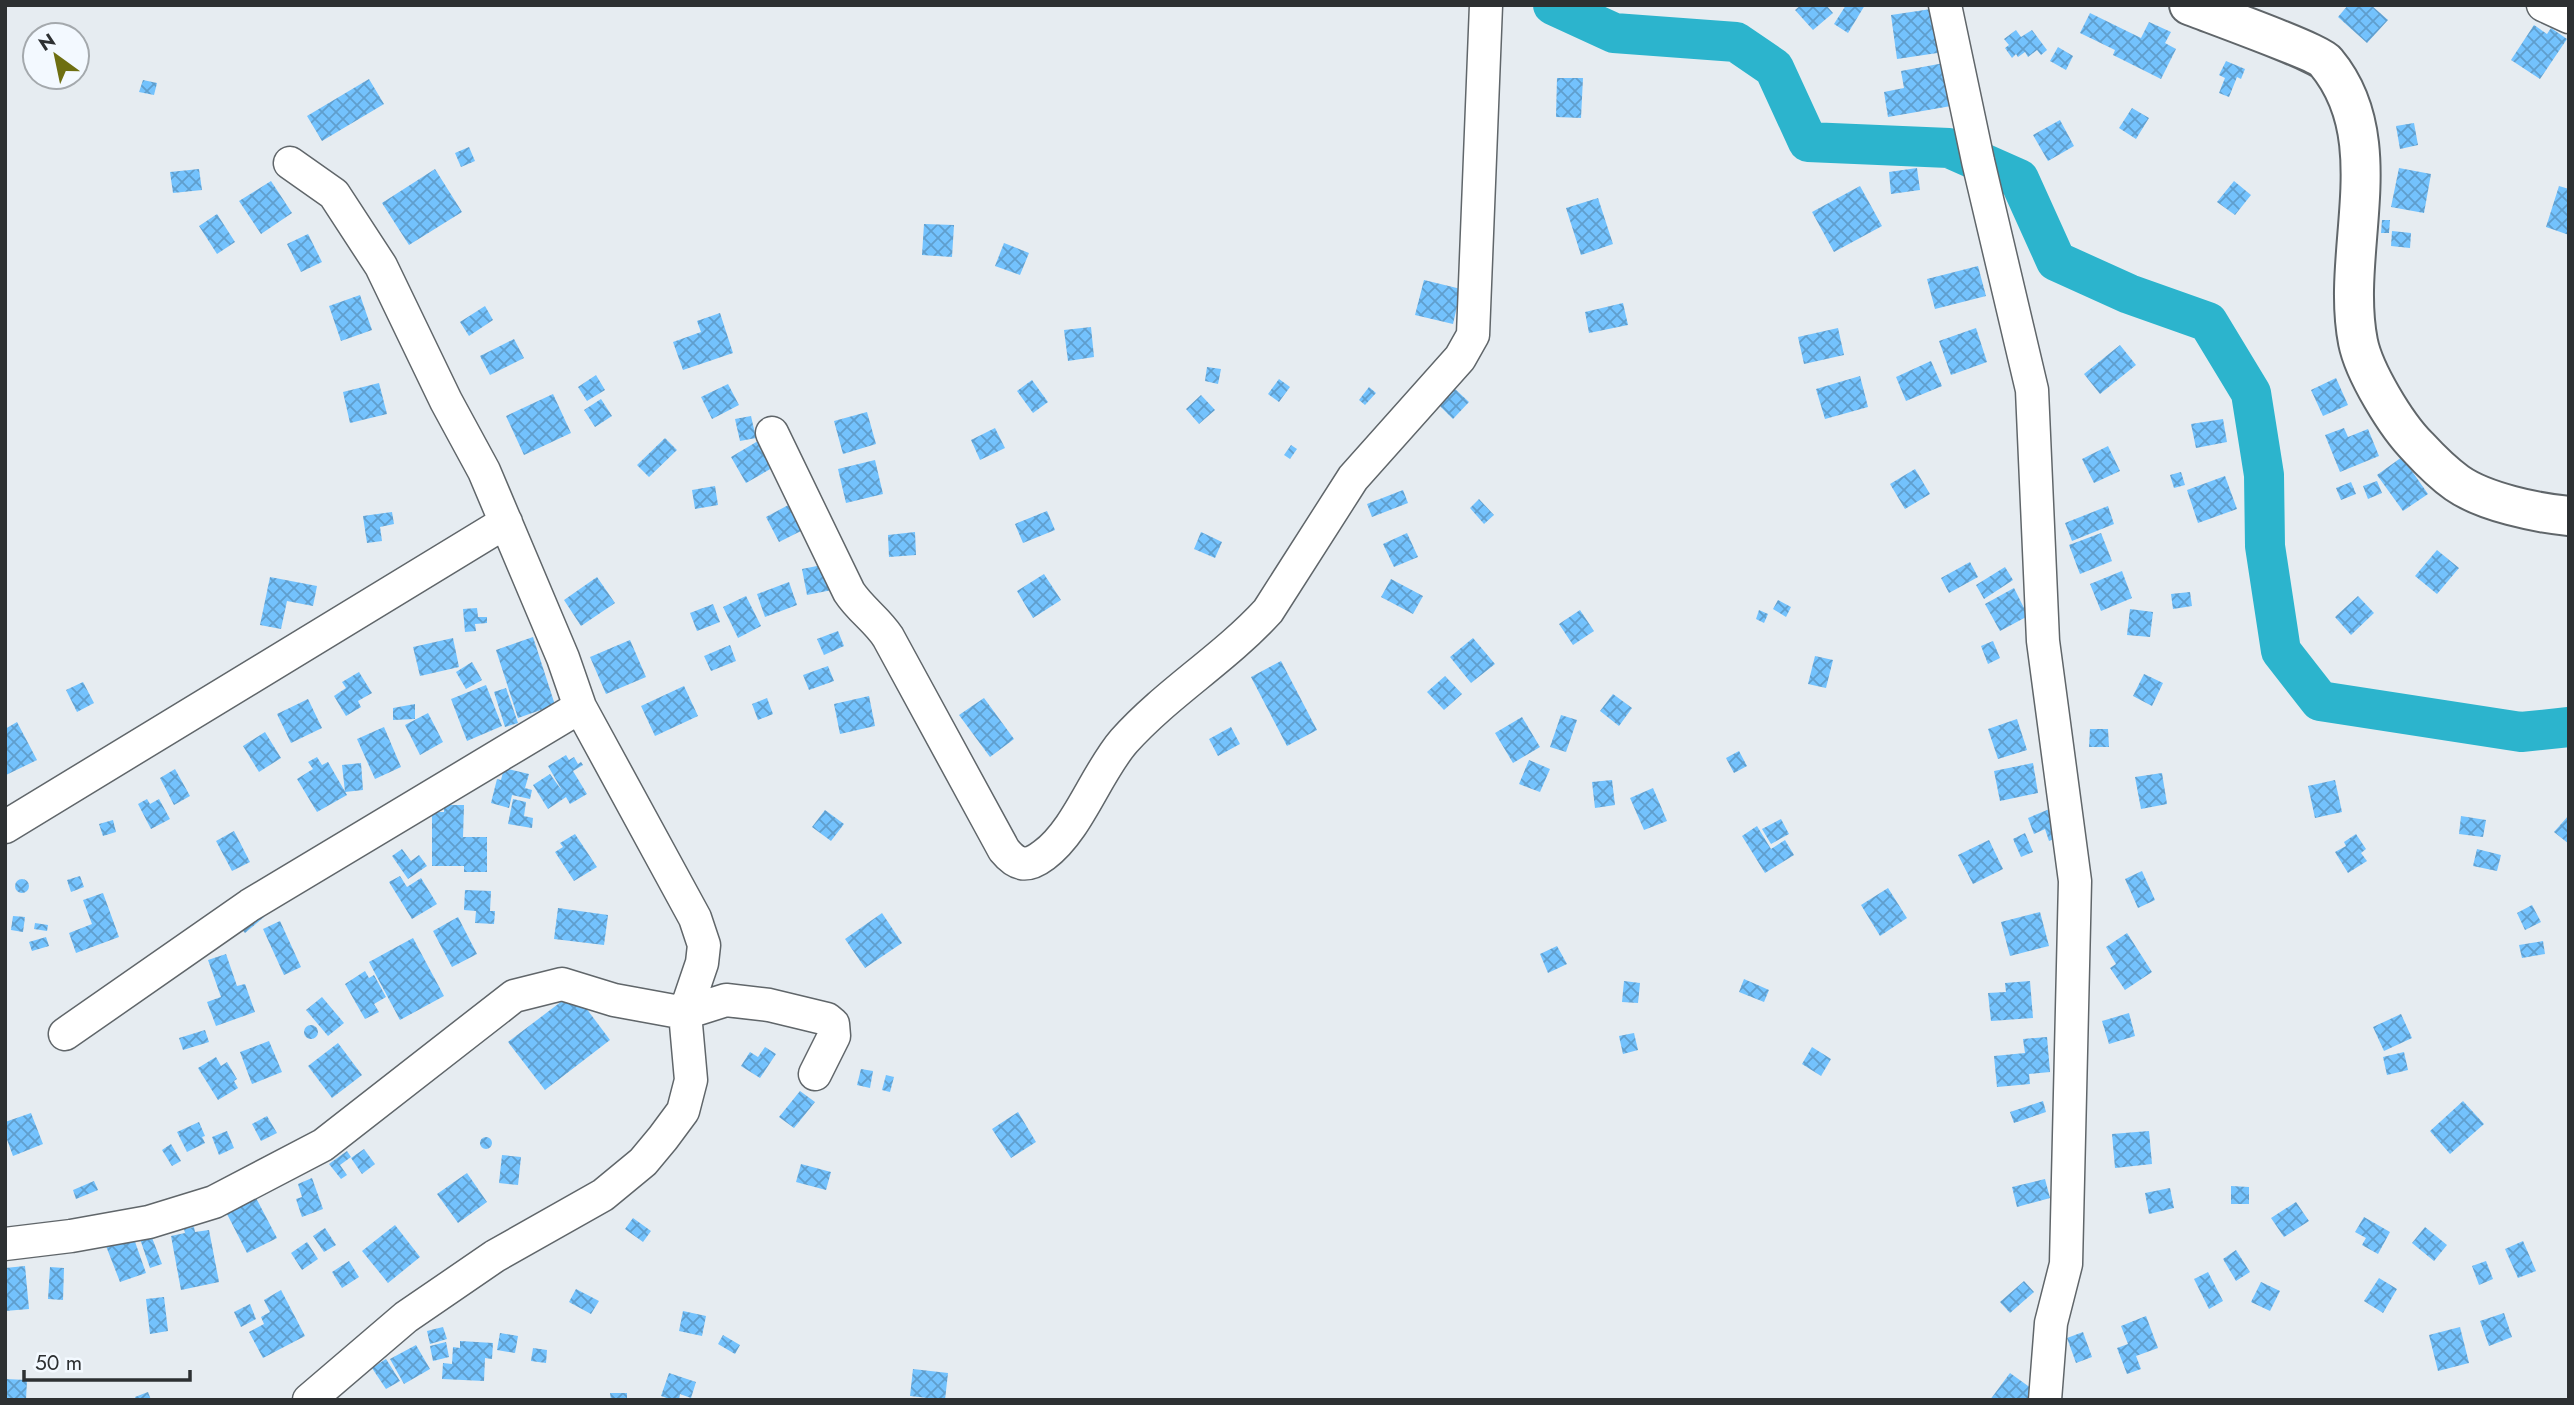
<svg xmlns="http://www.w3.org/2000/svg" width="2574" height="1405" font-family="Jost,sans-serif">
  <style>
    .lines { fill: none; stroke-linecap: round; stroke-linejoin: round }
    .river { stroke: #2cb4cd; stroke-width: 40 }
    .building { fill: url(#building-cross-hatch) }
    .minor-casing { stroke: #60666a; stroke-width: 35 }
    .major-casing { stroke: #60666a; stroke-width: 42 }
    .minor { stroke: #fff; stroke-width: 32 }
    .major { stroke: #fff; stroke-width: 38 }
  </style>
  <defs>
    <pattern id="building-cross-hatch" width="8" height="8" patternUnits="userSpaceOnUse" patternTransform="scale(1.75)"><rect width="8" height="8" fill="#73c2fd"/><path d="M0 0l8 8M0 8l8-8" fill="none" stroke="#5f9ecd"/></pattern>
  </defs>
  <rect width="100%" height="100%" fill="#e6ecf1"/>
  <g class="lines">
    <!-- river -->
    <path class="river" d="M1553,5L1614,33L1736,42L1774,68L1808,142L1949,148L2019,179L2056,261L2129,294L2208,322L2251,393L2264,475L2265,546L2281,651L2320,701L2521,732L2569,727"/>
  </g>
  <!-- building -->
  <path class="building" d="M1801,5H1826L1833,13L1813,30L1795,10Z
    M1846,5H1865L1848,33L1834,24Z
    M2348,5H2371L2388,20L2367,43L2338,17Z
    M1938,8L1944,52L1897,59L1891,15Z
    M2090,13L2141,38L2149,22L2171,32L2165,43L2176,49L2161,79L2113,55L2115,50L2080,33Z
    M2534,25L2547,34L2551,28L2567,39L2540,79L2511,60Z
    M2016,30L2021,37L2032,30L2047,50L2041,55L2037,50L2028,57L2025,52L2018,57L2016,54L2012,58L2005,48L2009,45L2004,39Z
    M2058,47L2073,56L2066,70L2050,61Z
    M2226,61L2245,69L2241,79L2237,77L2229,97L2219,93L2225,78L2219,75Z
    M1944,63L1951,106L1888,117L1884,92L1904,88L1901,71Z
    M1557,78H1583L1581,118L1556,117Z
    M369,79L384,104L322,141L307,116Z
    M143,80L157,83L154,95L139,92Z
    M2132,108L2149,118L2136,139L2119,128Z
    M2060,120L2074,146L2048,161L2033,135Z
    M2414,123L2418,145L2400,149L2396,126Z
    M469,147L475,161L461,167L455,153Z
    M1917,168L1920,190L1891,194L1889,172Z
    M2399,168L2431,174L2424,213L2391,207Z
    M199,169L202,190L173,193L170,172Z
    M435,169L462,212L409,245L382,203Z
    M271,181L292,213L261,234L239,201Z
    M2234,181L2251,195L2235,215L2217,202Z
    M1860,186L1882,226L1834,252L1812,212Z
    M2559,186L2569,189V235L2546,227Z
    M1598,198L1613,244L1581,255L1566,208Z
    M217,214L235,242L217,254L199,226Z
    M2382,220H2390L2389,233H2381Z
    M924,224L954,225L952,257L922,255Z
    M2392,231L2411,233L2410,248L2391,246Z
    M308,234L322,262L301,272L287,244Z
    M1004,243L1029,253L1020,275L995,266Z
    M1978,266L1986,296L1935,309L1927,279Z
    M1424,280L1461,289L1453,324L1415,315Z
    M360,295L372,330L341,341L329,306Z
    M1623,303L1628,325L1589,333L1585,312Z
    M485,306L493,320L469,336L460,322Z
    M720,313L733,353L683,370L673,342L701,332L697,321Z
    M1091,327L1094,357L1068,361L1064,330Z
    M1838,328L1844,355L1804,364L1798,337Z
    M1976,328L1987,362L1951,375L1939,341Z
    M514,339L524,358L490,375L480,356Z
    M2120,345L2136,365L2100,394L2084,374Z
    M1931,361L1942,386L1906,401L1896,377Z
    M1207,367L1221,369L1218,384L1205,381Z
    M596,375L605,390L587,401L578,387Z
    M1860,376L1868,407L1825,419L1816,389Z
    M2336,378L2348,405L2323,416L2311,390Z
    M1279,379L1290,387L1279,402L1268,394Z
    M1032,380L1048,402L1033,413L1017,391Z
    M379,383L387,414L350,423L343,392Z
    M728,384L739,405L712,419L701,397Z
    M1369,387L1376,393L1365,405L1359,400Z
    M1455,389L1469,402L1453,419L1439,405Z
    M553,394L571,433L524,455L506,416Z
    M1201,395L1215,410L1199,424L1186,409Z
    M601,399L612,416L595,427L584,410Z
    M867,412L876,444L843,454L834,421Z
    M751,416L756,438L740,441L735,419Z
    M2223,419L2227,442L2196,448L2191,424Z
    M995,428L1005,448L980,460L971,440Z
    M2344,428L2348,437L2368,429L2379,456L2340,472L2325,435Z
    M665,438L677,450L649,477L637,465Z
    M763,438L779,464L746,483L731,457Z
    M1291,445L1297,449L1290,459L1284,455Z
    M2108,446L2120,471L2094,483L2082,459Z
    M2402,457L2428,494L2403,511L2377,475Z
    M875,460L883,494L846,503L838,469Z
    M1915,469L1930,494L1905,509L1890,484Z
    M2181,472L2185,485L2174,488L2170,475Z
    M2225,476L2237,509L2198,523L2187,490Z
    M2377,481L2382,493L2368,499L2363,486Z
    M2351,482L2356,494L2341,500L2336,488Z
    M715,486L718,505L695,509L692,490Z
    M1403,490L1408,503L1372,517L1367,504Z
    M1479,499L1494,515L1484,524L1470,508Z
    M794,502L807,528L779,542L766,517Z
    M2108,506L2114,524L2072,541L2065,523Z
    M1047,511L1055,530L1023,543L1015,524Z
    M392,512L394,524L380,527L382,541L367,543L363,516Z
    M915,532L916,555L889,557L888,535Z
    M1201,532L1222,542L1215,558L1194,549Z
    M1407,533L1418,557L1394,567L1383,544Z
    M2101,533L2112,561L2080,574L2069,545Z
    M2437,550L2459,568L2437,594L2415,576Z
    M1970,562L1978,577L1949,593L1941,578Z
    M832,563L837,589L807,595L802,569Z
    M2005,567L2013,580L1984,599L1976,585Z
    M2122,571L2132,598L2101,611L2090,584Z
    M1044,574L1061,600L1033,618L1017,591Z
    M270,577L317,586L313,606L287,601L281,629L260,625Z
    M597,577L615,603L581,626L564,600Z
    M1391,579L1423,596L1413,614L1381,597Z
    M789,582L797,605L765,617L757,594Z
    M2014,588L2028,616L2000,631L1985,604Z
    M2190,592L2192,606L2173,609L2171,594Z
    M746,596L761,626L738,638L723,607Z
    M2358,596L2374,613L2351,635L2335,617Z
    M1778,600L1791,607L1786,617L1773,609Z
    M713,604L720,622L697,631L690,613Z
    M477,608L478,617H487V623L475,624L476,631L465,632L463,609Z
    M2130,609L2153,612L2150,637L2127,635Z
    M1580,610L1594,631L1573,645L1559,624Z
    M1759,610L1768,614L1764,623L1756,619Z
    M838,631L844,646L824,655L817,639Z
    M533,637L555,705L518,718L496,650Z
    M453,638L459,667L420,676L413,647Z
    M1473,638L1495,664L1471,683L1450,657Z
    M630,640L646,677L606,694L590,657Z
    M1993,641L2000,658L1988,664L1981,646Z
    M730,645L736,661L711,671L704,656Z
    M1815,656L1833,660L1826,688L1808,684Z
    M1281,661L1317,730L1287,746L1251,677Z
    M472,662L482,680L466,689L456,672Z
    M828,666L834,681L809,690L803,675Z
    M359,672L372,693L358,701L361,707L346,716L334,696L346,688L342,682Z
    M2144,674L2163,683L2152,706L2133,696Z
    M1445,676L1462,694L1444,710L1427,692Z
    M83,682L94,703L77,712L66,690Z
    M486,685L502,726L467,741L451,699Z
    M684,686L698,716L655,736L641,706Z
    M506,688L518,723L505,727L494,692Z
    M1613,694L1632,708L1619,726L1600,711Z
    M869,696L875,726L840,734L834,704Z
    M767,698L773,714L758,720L752,704Z
    M984,698L1014,739L990,757L959,715Z
    M308,699L322,728L291,743L277,714Z
    M415,704V719L393,720V708Z
    M428,713L443,742L420,755L405,725Z
    M1561,715L1577,720L1566,752L1550,747Z
    M1522,717L1540,747L1513,763L1495,733Z
    M2017,719L2027,750L1998,759L1988,729Z
    M17,722L37,760L6,775L5,729Z
    M384,727L401,767L375,779L357,739Z
    M1231,727L1240,744L1218,756L1209,739Z
    M2090,729H2108L2109,747H2089Z
    M265,732L281,758L259,772L243,746Z
    M1739,751L1747,766L1734,773L1726,758Z
    M566,755L569,760L574,757L578,764L581,762L583,765L573,771L587,794L570,804L566,797L548,809L533,785L550,774L563,792L548,766Z
    M317,757L322,765L328,762L347,795L317,812L297,779L313,769L308,762Z
    M1529,760L1550,769L1540,792L1519,784Z
    M361,763L363,790L345,792L342,765Z
    M2033,763L2038,793L2000,801L1994,771Z
    M504,768L529,774L525,788L532,790L530,799L512,795L509,808L491,803L497,779L501,780Z
    M175,769L190,796L174,805L160,778Z
    M2162,773L2167,804L2141,809L2135,777Z
    M1612,780L1615,805L1595,808L1592,782Z
    M2335,780L2342,812L2315,818L2308,786Z
    M1653,788L1667,821L1644,830L1630,798Z
    M147,799L150,804L159,799L170,819L151,829L138,804Z
    M513,799L526,802L524,816L533,818L532,828L508,824Z
    M444,805H464L463,837H487V872H464V866H432V812H444Z
    M2052,808L2063,836L2049,841L2045,829L2034,834L2028,818Z
    M825,810L844,824L831,841L812,827Z
    M2569,815V844L2554,832Z
    M2461,816L2486,820L2483,837L2459,834Z
    M1781,819L1789,834L1771,844L1762,829Z
    M113,820L116,832L103,836L99,824Z
    M1757,826L1771,849L1785,840L1794,855L1765,873L1742,836Z
    M234,831L250,862L232,871L216,841Z
    M2025,833L2033,852L2021,857L2013,839Z
    M575,834L597,867L574,881L555,852L563,847L560,843Z
    M2356,834L2366,849L2361,853L2367,861L2348,873L2335,852L2346,846L2344,842Z
    M1989,840L2003,869L1973,884L1958,855Z
    M402,849L411,861L419,855L427,866L408,879L392,856Z
    M2477,849L2501,855L2497,871L2473,866Z
    M2142,871L2155,900L2138,908L2125,879Z
    M80,876L84,887L71,892L67,880Z
    M400,876L407,887L421,878L437,904L412,919L389,882Z
    M15 886a7 7 0 1 1 14 0a7 7 0 1 1-14 0Z
    M1888,888L1907,918L1880,936L1861,905Z
    M465,890L491,891L490,911H495L494,924L475,923L476,911L464,910Z
    M103,893L119,937L76,953L69,933L92,924L83,900Z
    M2532,905L2541,922L2525,930L2517,913Z
    M255,907L264,917L245,933L236,923Z
    M558,908L608,915L604,945L554,939Z
    M2040,912L2049,946L2010,956L2001,922Z
    M882,913L902,943L865,968L845,939Z
    M13,916L25,917L23,932L11,930Z
    M458,917L477,954L452,967L433,931Z
    M280,921L301,967L284,975L263,929Z
    M35,923L48,925L47,931L34,929Z
    M2127,933L2152,972L2125,990L2110,968L2116,964L2106,947Z
    M46,937L49,946L32,951L29,942Z
    M413,938L444,996L400,1020L369,962Z
    M2543,941L2545,954L2522,958L2519,945Z
    M1557,946L1567,964L1548,973L1540,954Z
    M226,954L237,986L245,984L255,1012L216,1026L207,1002L221,997L208,960Z
    M365,971L369,978L374,975L386,997L374,1004L379,1012L365,1019L345,984Z
    M1744,979L1769,990L1764,1002L1739,992Z
    M1624,981L1640,983L1638,1003L1622,1002Z
    M2030,981L2033,1018L1991,1021L1988,993L2006,992L2005,983Z
    M574,992L610,1040L545,1090L508,1042Z
    M322,997L344,1023L328,1036L306,1010Z
    M2129,1013L2135,1036L2109,1044L2102,1021Z
    M2401,1014L2412,1038L2384,1051L2373,1027Z
    M304 1032a7 7 0 1 1 14 0a7 7 0 1 1-14 0Z
    M205,1030L209,1042L183,1050L179,1038Z
    M1634,1033L1638,1050L1623,1054L1619,1036Z
    M2047,1037L2050,1072L2029,1074L2030,1084L1997,1087L1994,1056L2025,1053L2023,1039Z
    M269,1041L282,1072L252,1084L240,1052Z
    M338,1043L362,1075L332,1098L308,1066Z
    M765,1047L776,1054L760,1078L741,1066L750,1052L758,1057Z
    M1812,1047L1831,1059L1821,1076L1802,1064Z
    M2404,1052L2408,1070L2387,1075L2383,1057Z
    M216,1057L221,1066L227,1062L237,1079L234,1081L238,1088L218,1100L198,1068Z
    M861,1069L873,1071L870,1088L857,1085Z
    M886,1075L894,1077L890,1092L882,1090Z
    M800,1091L815,1102L794,1128L779,1117Z
    M2043,1101L2046,1112L2014,1123L2010,1112Z
    M2463,1101L2484,1124L2450,1154L2430,1131Z
    M1018,1112L1036,1142L1011,1158L992,1129Z
    M31,1113L43,1144L13,1156L5,1134V1122Z
    M267,1116L277,1133L261,1141L252,1124Z
    M199,1122L205,1136L202,1137L205,1143L187,1152L177,1132Z
    M227,1131L234,1148L219,1155L212,1137Z
    M2149,1131L2152,1164L2115,1168L2112,1134Z
    M480 1143a6 6 0 1 1 12 0a6 6 0 1 1-12 0Z
    M171,1144L181,1161L172,1166L162,1150Z
    M364,1149L375,1164L362,1174L351,1158Z
    M347,1151L351,1157L340,1165L347,1175L341,1179L329,1164Z
    M502,1155L521,1157L518,1185L499,1183Z
    M801,1164L831,1172L826,1190L796,1182Z
    M467,1173L487,1202L458,1223L437,1194Z
    M312,1178L323,1209L302,1217L296,1199L302,1197L298,1184Z
    M2045,1179L2050,1198L2017,1207L2012,1187Z
    M94,1181L98,1190L76,1199L73,1190Z
    M2231,1186L2249,1187V1204H2231Z
    M2170,1188L2174,1208L2149,1214L2145,1193Z
    M255,1196L277,1238L247,1253L227,1214L242,1206L240,1203Z
    M2296,1202L2309,1221L2284,1237L2271,1218Z
    M2364,1217L2390,1232L2378,1254L2362,1245L2366,1238L2355,1232Z
    M633,1218L651,1231L643,1242L625,1229Z
    M395,1225L420,1257L388,1283L362,1251Z
    M194,1227L195,1232L209,1230L219,1282L181,1290L171,1236L185,1233L184,1229Z
    M2425,1227L2447,1245L2434,1261L2412,1243Z
    M325,1228L336,1245L324,1252L313,1236Z
    M151,1235L162,1264L150,1268L140,1239Z
    M133,1236L146,1273L120,1282L106,1246Z
    M2523,1241L2536,1271L2518,1278L2505,1249Z
    M307,1242L318,1259L302,1270L291,1253Z
    M2236,1250L2250,1272L2236,1281L2223,1259Z
    M349,1261L359,1277L342,1288L332,1272Z
    M2486,1261L2493,1279L2479,1285L2472,1266Z
    M25,1266L29,1309L5,1311V1268Z
    M50,1267L64,1268L63,1300L48,1299Z
    M2208,1272L2223,1301L2209,1309L2194,1279Z
    M2379,1278L2397,1289L2383,1313L2364,1301Z
    M2024,1281L2034,1292L2010,1313L2000,1302Z
    M2261,1282L2280,1291L2270,1311L2251,1302Z
    M576,1289L599,1301L591,1314L569,1302Z
    M281,1290L305,1336L263,1358L249,1332L264,1324L261,1317L270,1312L264,1300Z
    M164,1297L168,1331L150,1334L146,1299Z
    M250,1304L256,1319L241,1327L234,1312Z
    M683,1311L706,1316L702,1336L679,1331Z
    M2504,1313L2512,1337L2489,1346L2480,1321Z
    M2146,1316L2158,1348L2136,1356L2141,1369L2127,1374L2117,1348L2128,1344L2121,1326Z
    M443,1327L447,1339L430,1344L427,1331Z
    M2460,1327L2469,1363L2438,1371L2429,1335Z
    M2083,1332L2092,1357L2076,1363L2067,1338Z
    M500,1333L518,1336L515,1353L497,1350Z
    M723,1335L740,1345L735,1354L718,1344Z
    M460,1341L493,1343L492,1359L485,1358L484,1381L442,1379L443,1363L452,1364L453,1347L460,1348Z
    M446,1342L449,1357L433,1361L430,1346Z
    M416,1345L430,1369L404,1384L390,1359Z
    M533,1348L547,1350L546,1363L531,1361Z
    M386,1359L400,1381L386,1389L372,1368Z
    M913,1369L948,1373L945,1400L910,1396Z
    M669,1373L696,1382L691,1398L680,1394L679,1400H673L661,1396Z
    M2010,1373L2038,1393L2033,1400H1990Z
    M5,1379L27,1380L26,1400H5Z
    M148,1392L151,1400H136L135,1397Z
    M610,1393H627V1400H611Z"/>
  <g class="lines">
    <!-- minor casing -->
    <g class="minor-casing">
      <path id="minor" d="M1945,5L1978,161L2032,390L2043,641L2075,881L2066,1264L2051,1323L2045,1400
        M2543,5L2569,17
        M290,163L334,194L381,266L446,401L484,471L563,658L580,707L695,918L704,945L702,963L685,1013L691,1080L683,1111L663,1138L643,1162L603,1195L495,1256L406,1317L309,1400
        M772,433L849,592C860,609 877,620 888,637L1004,850C1017,866 1027,868 1044,855C1078,830 1096,773 1124,741C1167,693 1224,659 1268,611L1353,478L1460,358L1473,335L1486,5
        M5,827L506,522
        M65,1034L250,905L580,707
        M5,1244L71,1236L149,1222L214,1202L323,1145L514,996L562,984L614,1000L685,1013L726,1000L769,1005L827,1019L833,1024L834,1036L815,1074"/>
    </g>
    <!-- major casing -->
    <g class="major-casing">
      <path id="major" d="M2189,5C2209,13 2318,52 2326,62C2392,141 2340,251 2358,342C2364,372 2396,425 2418,447C2430,460 2443,473 2457,483C2484,502 2537,513 2569,516"/>
    </g>
    <!-- minor -->
    <use href="#minor" class="minor"/>
    <!-- major -->
    <use href="#major" class="major"/>
  </g>
  <!-- border -->
  <rect width="2574" height="1405" fill="none" stroke="#2d3032" stroke-width="14"/>
  <!-- north arrow -->
  <g transform="translate(56 56) rotate(327)"><circle r="33" fill="#f3f9ff" stroke="#a4a9ad" stroke-width="2"/>
  <path d="M0-5L12 26L0 18L-12 26Z" fill="#6e6f11"/>
  <text y="-10" font-size="19" font-weight="bold" text-anchor="middle" fill="#2d3032">N</text>
  </g>
  <!-- scale -->
  <path d="M24 1370v10h166v-10" fill="none" stroke="#2d3032" stroke-width="3.5"/>
  <text x="35" y="1370" font-size="21" fill="#2d3032" stroke="#f3f9ff" stroke-width="5" paint-order="stroke">50 m</text>
</svg>
